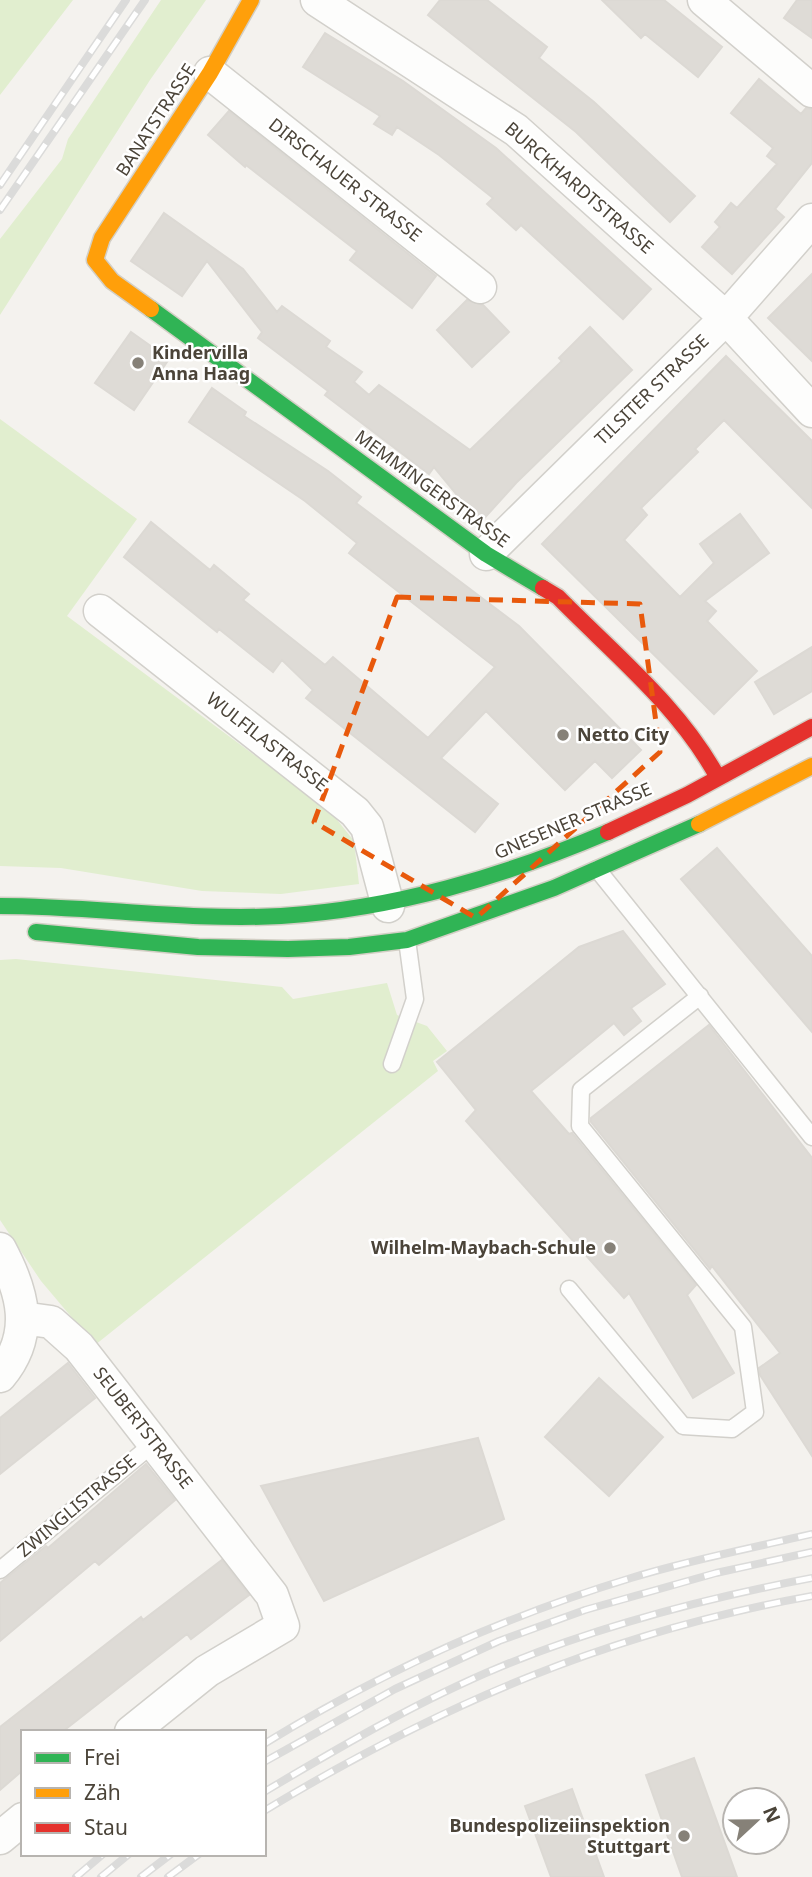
<svg xmlns="http://www.w3.org/2000/svg" width="812" height="1877" font-family="'Noto Sans',sans-serif">
  <style>
    .green { fill: #e1eecf }
    .building { fill: #dedbd6; stroke: #dcd9d4; stroke-width: 2 }
    .lines { fill: none; stroke-linecap: round; stroke-linejoin: round }
    .lane-casing { stroke: #d2d0cb; stroke-width: 19 }
    .street-casing { stroke: #d2d0cb; stroke-width: 35 }
    .fast-casing { stroke: #d3cfc5; stroke-width: 19 }
    .slow-casing { stroke: #d3cfc5; stroke-width: 19 }
    .jam-casing { stroke: #d3cfc5; stroke-width: 19 }
    .lane { stroke: #fdfdfc; stroke-width: 16 }
    .street { stroke: #fdfdfc; stroke-width: 32 }
    .fast { stroke: #30b455; stroke-width: 16 }
    .slow { stroke: #ff9f0a; stroke-width: 16 }
    .jam { stroke: #e5322d; stroke-width: 16 }
    .rail-casing { stroke: #dbdbda; stroke-width: 8 }
    .rail { stroke: #fff; stroke-width: 5; stroke-dasharray: 16; stroke-linecap: butt }
    .marked { fill: none; stroke: #e8590c; stroke-width: 5; stroke-dasharray: 14 9; stroke-linejoin: round }
    .poi-dot { fill: #868178; stroke: #fff; stroke-width: 2.5 }
    .labels { text-anchor: middle; stroke-width: 5; stroke-linejoin: round; paint-order: stroke }
    .street-label { font-size: 18px; fill: #4b4439; stroke: #fff }
    .poi-label { font-size: 18px; font-weight: bold; fill: #4b4439; stroke: #fff; text-anchor: start }
  </style>
  <rect width="100%" height="100%" fill="#f4f2ee"/>
  <!-- green -->
  <path class="green" d="M0,0H73L0,95Z
    M161,0H206L150,80L0,315V239L62,159L68,139Z
    M0,419L137,519L67,616L330,811L354,841L359,884L281,894L202,891L61,868L0,866Z
    M16,959L282,987L293,999L387,983L397,1015L427,1026L447,1051L433,1061L438,1071L95,1345L41,1281L0,1220V960Z"/>
  <!-- building -->
  <path class="building" d="M440,0H487L547,47L539,58L594,102L695,196L670,222L576,132L428,15Z
    M602,0H664L722,47L698,77L645,34L641,38Z
    M797,0H812V38L784,18Z
    M325,33L403,81L496,148L651,289L623,319L521,225L516,230L487,204L493,198L439,155L397,127L392,135L374,124L380,116L303,67Z
    M759,79L801,114L806,108L812,109V163L775,209L784,217L732,274L702,247L720,227L715,222L731,203L737,208L777,164L767,156L773,148L731,113Z
    M229,111L436,276L412,308L350,260L357,251L246,165L245,167L208,135Z
    M164,213L243,269L277,312L282,306L330,341L326,347L362,372L354,382L369,395L379,385L470,450L562,361L559,358L590,327L632,370L516,483L480,523L434,467L429,474L325,395L328,391L258,338L262,332L207,261L182,296L131,261Z
    M812,274V361L768,318Z
    M467,300L483,305L509,332L472,367L437,330Z
    M131,332L169,359L134,410L95,383Z
    M726,356L812,441V508L724,420L695,449L698,452L641,508L647,515L624,540L680,597L714,563L700,544L740,514L769,553L705,601L716,611L707,621L757,671L714,714L542,544Z
    M212,388L246,412L244,416L328,471L361,497L356,503L519,626L641,750L612,778L595,761L565,790L486,711L441,758L498,804L475,832L306,698L313,690L282,660L273,672L219,629L217,632L124,557L151,522L210,570L214,565L249,594L243,600L325,665L333,657L428,738L495,667L349,553L357,543L305,501L189,422Z
    M812,647V691L774,714L755,682Z
    M717,848L812,956V1032L681,879Z
    M623,931L665,984L631,1008L641,1021L624,1035L614,1023L531,1091L569,1134L572,1133L696,1285L687,1295L734,1373L693,1398L629,1293L624,1298L466,1121L476,1110L437,1062L579,947Z
    M709,1025L812,1158V1456L760,1375L759,1368L780,1353L712,1266L710,1269L591,1122V1118Z
    M68,1363L95,1398L0,1474V1418Z
    M599,1378L663,1437L609,1496L545,1437Z
    M478,1438L504,1519L324,1601L261,1486Z
    M146,1464L175,1500L99,1565L95,1561L0,1641V1583L46,1546L48,1548Z
    M222,1560L249,1595L191,1639L187,1634L62,1732H23V1770L0,1790V1727L141,1617L143,1620Z
    M694,1758L737,1877H682L646,1775Z
    M572,1789L604,1877H551L525,1806Z"/>
  <g class="lines">
    <!-- lane casing -->
    <g class="lane-casing">
      <path id="lane" d="M597,869L812,1137
        M392,1064L415,999L407,940
        M569,1289L683,1426L732,1429L755,1412L743,1327L580,1126L581,1090L700,996
        M0,1570L154,1443"/>
    </g>
    <!-- street casing -->
    <g class="street-casing">
      <path id="street" d="M317,0L516,130L726,318L812,411
        M704,0L812,91
        M210,73L480,287
        M486,554L726,318L812,220
        M100,611L355,812L367,827L388,906
        M0,1249C23,1292 35,1334 0,1376
        M22,1318L51,1322L79,1347L272,1595L283,1626L207,1671L131,1732
        M0,1838L23,1819"/>
    </g>
    <!-- fast casing -->
    <g class="fast-casing">
      <path id="fast" d="M151,309L486,554L543,588
        M0,906C93,906 187,921 281,916C395,909 502,877 608,832
        M36,932L198,947L288,949L349,947L407,940L554,888L699,824"/>
    </g>
    <!-- slow casing -->
    <g class="slow-casing">
      <path id="slow" d="M151,309L112,281L95,260L102,238L210,73L251,0
        M699,824L812,766"/>
    </g>
    <!-- jam casing -->
    <g class="jam-casing">
      <path id="jam" d="M543,588L558,597C614,654 680,707 718,778
        M608,832L687,795L812,727"/>
    </g>
    <!-- lane -->
    <use href="#lane" class="lane"/>
    <!-- street -->
    <use href="#street" class="street"/>
    <!-- fast -->
    <use href="#fast" class="fast"/>
    <!-- slow -->
    <use href="#slow" class="slow"/>
    <!-- jam -->
    <use href="#jam" class="jam"/>
    <!-- rail casing -->
    <g class="rail-casing">
      <path id="rail" d="M0,185L126,0
        M0,210L145,0
        M264,1744C378,1674 503,1617 631,1578C690,1560 752,1548 812,1534
        M264,1762L395,1689L499,1641L585,1610L716,1573L812,1552
        M264,1792C340,1747 418,1701 500,1667C599,1626 706,1598 812,1578
        M264,1811C439,1705 610,1632 812,1596
        M76,1877L103,1854
        M101,1877L129,1854
        M141,1877L171,1854
        M168,1877L199,1854"/>
    </g>
    <!-- rail -->
    <use href="#rail" class="rail"/>
  </g>
  <!-- marked area -->
  <path class="marked" d="M397,597L640,604L660,752L476,918L314,822Z"/>
  <!-- markers -->
  <g class="poi-dot">
    <circle cx="138" cy="363" r="7"/>
    <circle cx="563" cy="735" r="7"/>
    <circle cx="610" cy="1248" r="7"/>
    <circle cx="684" cy="1836" r="7"/>
  </g>
  <g class="labels">
    <!-- street labels -->
    <g class="street-label">
      <text transform="translate(156 120) rotate(-57)" y="6">BANATSTRASSE</text>
      <text transform="translate(345 180) rotate(38)" y="6">DIRSCHAUER STRASSE</text>
      <text transform="translate(579 188) rotate(41)" y="6">BURCKHARDTSTRASSE</text>
      <text transform="translate(652 390) rotate(-44)" y="6">TILSITER STRASSE</text>
      <text transform="translate(432 489) rotate(36)" y="6">MEMMINGERSTRASSE</text>
      <text transform="translate(267 742) rotate(38)" y="6">WULFILASTRASSE</text>
      <text transform="translate(573 821) rotate(-23)" y="6">GNESENER STRASSE</text>
      <text transform="translate(143 1428) rotate(52)" y="6">SEUBERTSTRASSE</text>
      <text transform="translate(77 1506) rotate(-40)" y="6">ZWINGLISTRASSE</text>
    </g>
    <!-- poi labels -->
    <g class="poi-label">
      <text x="152" y="359">Kindervilla<tspan x="152" dy="21">Anna Haag</tspan></text>
      <text x="577" y="741">Netto City</text>
      <text x="596" y="1254" text-anchor="end">Wilhelm-Maybach-Schule</text>
      <text x="670" y="1832" text-anchor="end">Bundespolizeiinspektion<tspan x="670" dy="21">Stuttgart</tspan></text>
    </g>
  </g>
  <!-- legend -->
  <rect x="21" y="1730" width="245" height="126" fill="#ffffff" stroke="#b7b4b0" stroke-width="2"/>
  <rect x="35" y="1753" width="35" height="10" fill="#30b455" stroke="#b7b4b0" stroke-width="2"/>
  <text x="84" y="1765" font-size="21" fill="#4b4439">Frei</text>
  <rect x="35" y="1788" width="35" height="10" fill="#ff9f0a" stroke="#b7b4b0" stroke-width="2"/>
  <text x="84" y="1800" font-size="21" fill="#4b4439">Zäh</text>
  <rect x="35" y="1823" width="35" height="10" fill="#e5322d" stroke="#b7b4b0" stroke-width="2"/>
  <text x="84" y="1835" font-size="21" fill="#4b4439">Stau</text>
  <!-- north arrow -->
  <g transform="translate(756 1821) rotate(68)"><circle r="33" fill="#ffffff" stroke="#b7b4b0" stroke-width="2"/>
  <path d="M0-5L12 26L0 18L-12 26Z" fill="#868178"/>
  <text y="-10" font-size="19" font-weight="bold" text-anchor="middle" fill="#4b4439">N</text>
  </g>
</svg>
